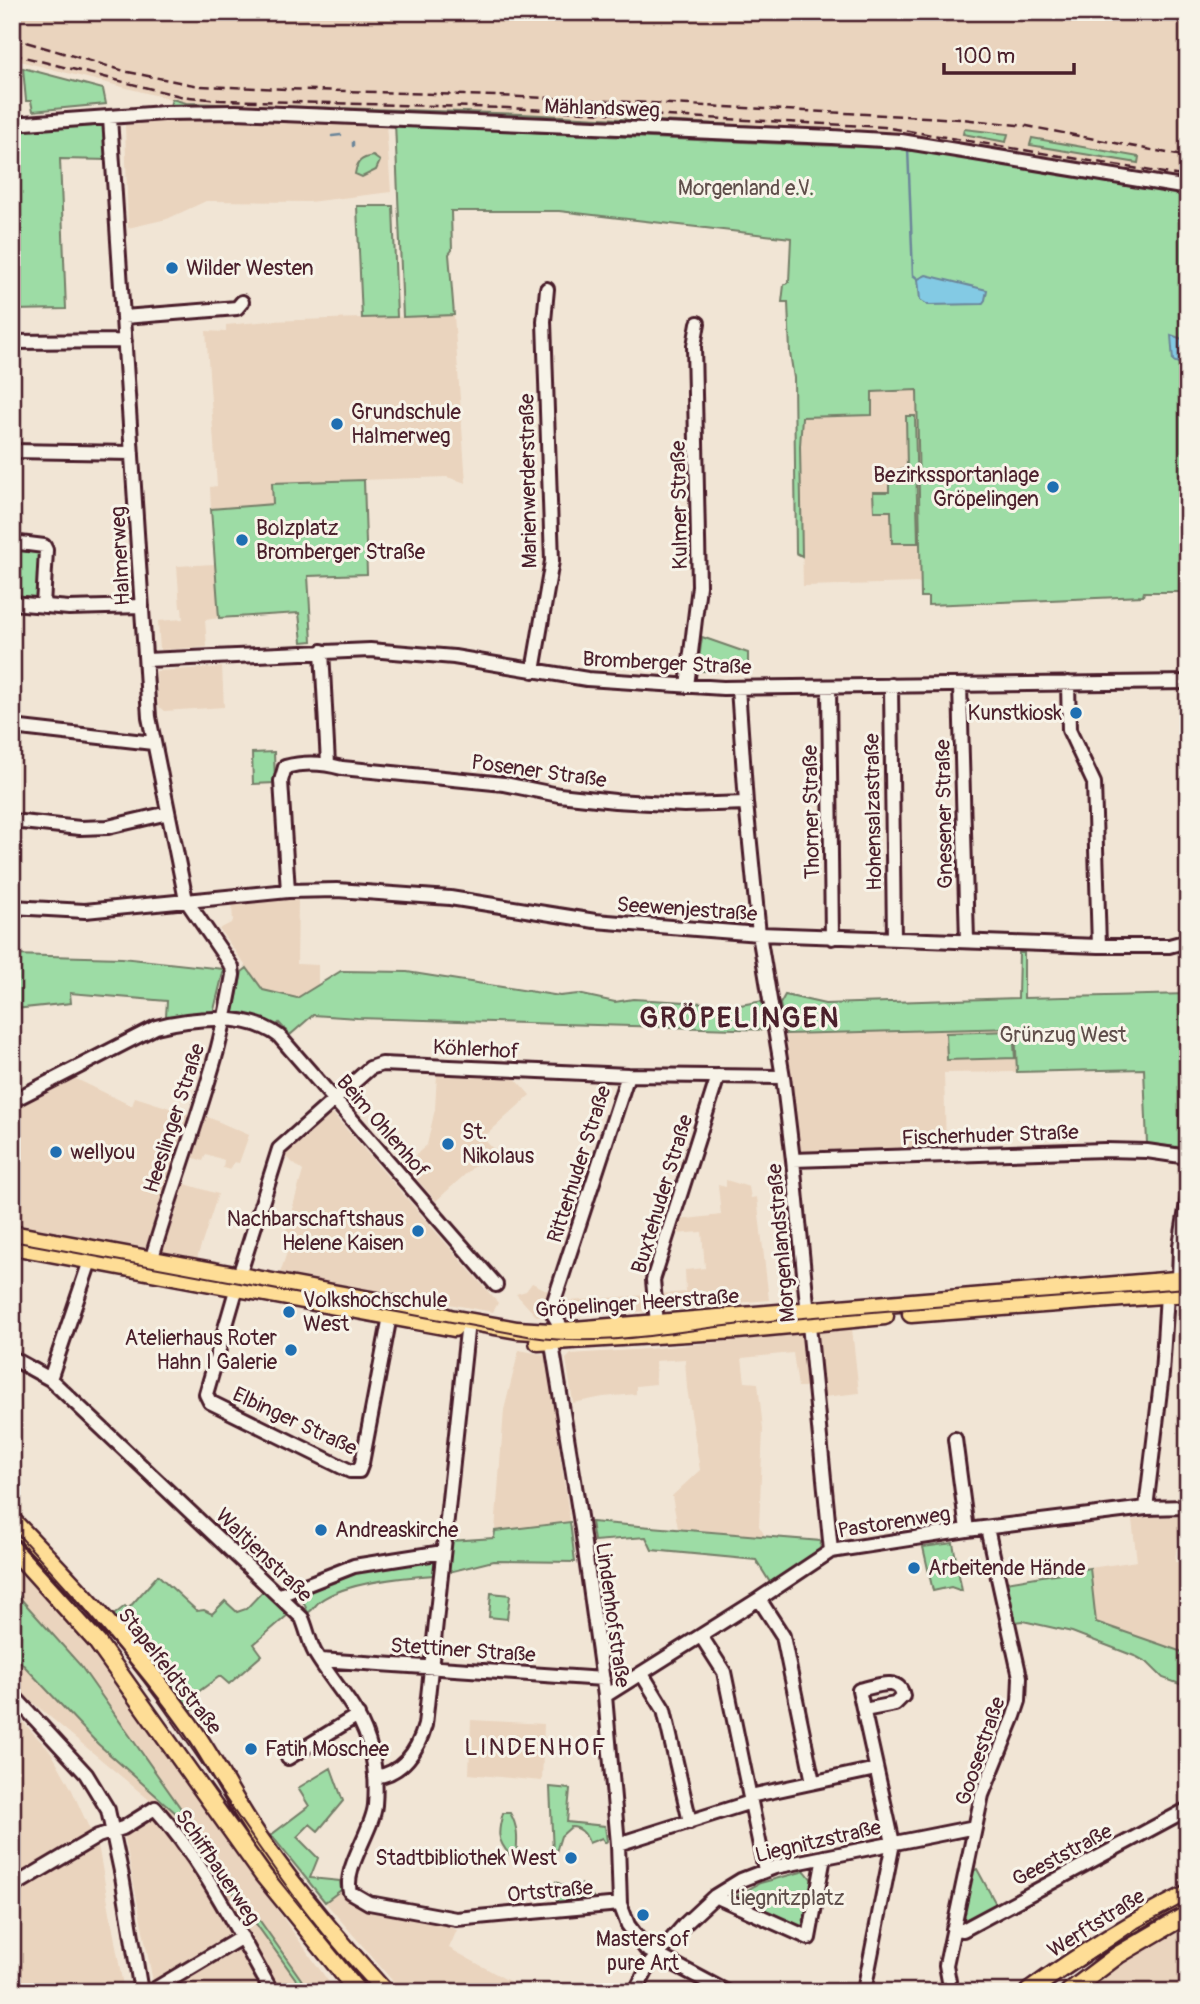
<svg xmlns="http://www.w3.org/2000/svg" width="1200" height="2004" font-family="Pangolin,sans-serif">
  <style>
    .built { fill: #ead4be }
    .green { fill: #9ddca5; stroke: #747e68; stroke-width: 2 }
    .water { fill: #83cae4; stroke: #6c869a; stroke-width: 2 }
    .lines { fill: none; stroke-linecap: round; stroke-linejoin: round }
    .stream { stroke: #6c869a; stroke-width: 2.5 }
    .minor-casing { stroke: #4a1f2b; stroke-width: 18 }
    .major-casing { stroke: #4a1f2b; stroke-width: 21 }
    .minor { stroke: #f7f3e8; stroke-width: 12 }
    .major { stroke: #fedd96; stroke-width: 16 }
    .tram { stroke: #4a1f2b; stroke-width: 2 }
    .rail { stroke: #4a1f2b; stroke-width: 2.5; stroke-dasharray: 10 5; stroke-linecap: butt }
    .poi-dot { fill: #1f6fb2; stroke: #f7f3e8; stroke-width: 2.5 }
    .labels { text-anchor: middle; stroke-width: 6; stroke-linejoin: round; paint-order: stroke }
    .street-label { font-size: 21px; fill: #4a1f2b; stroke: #f7f3e8 }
    .park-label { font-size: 21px; fill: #5f4e4a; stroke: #f7f3e8 }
    .poi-label { font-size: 21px; fill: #4a1f2b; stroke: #f7f3e8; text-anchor: start }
    .quarter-label { font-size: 24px; letter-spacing: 2px; fill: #4a1f2b; stroke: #f7f3e8 }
    .district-label { font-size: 28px; font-weight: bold; letter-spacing: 2px; fill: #4a1f2b; stroke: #f7f3e8 }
  </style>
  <rect width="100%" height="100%" fill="#f1e5d5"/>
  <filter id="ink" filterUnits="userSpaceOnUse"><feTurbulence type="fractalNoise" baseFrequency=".0143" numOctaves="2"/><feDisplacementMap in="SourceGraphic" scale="14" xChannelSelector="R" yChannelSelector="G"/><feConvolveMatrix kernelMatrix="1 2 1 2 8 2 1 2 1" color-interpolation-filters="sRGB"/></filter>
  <g filter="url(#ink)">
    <!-- built -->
    <path class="built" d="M12,12H1188V182L891,132L522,114L186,103L12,59Z
      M186,115L386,124L391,192L309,202L206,201L167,219L128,228L125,125L127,119Z
      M454,315L466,483L447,477L272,483L273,504L211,509L210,487L217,486L206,331L226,332V325L269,321Z
      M917,390L920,583L803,586L800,446L802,417L872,415V392Z
      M215,564L219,618L205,620L207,647L160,650L158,621L183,619L182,608H180L177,566Z
      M222,667L224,707L164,711L158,706L156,671Z
      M298,899L297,964L318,965V985L297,998L263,990L219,929L233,922L232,904Z
      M1015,1028L1017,1072L944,1073L946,1147L798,1153L786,1034Z
      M66,1074L132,1106L135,1097L198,1117L179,1182L218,1194L197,1258L12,1226V1103Z
      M437,1074L513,1076L530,1095L483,1138L493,1149L436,1201L404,1165L427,1145L435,1109Z
      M327,1113L334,1115L498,1303L493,1312L280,1273L290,1243L283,1241L303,1171L283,1155L286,1149Z
      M201,1114L249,1135L239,1163L234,1162L230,1170L223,1168L224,1160L206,1154L203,1161L189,1156Z
      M726,1180L749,1187L751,1198L757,1197L769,1300L647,1311L536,1316L516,1294L526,1291L532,1283L570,1301L686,1292L685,1270L705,1268L702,1232L674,1234L678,1220L721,1215L718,1185L726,1187Z
      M852,1329L859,1393L824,1397L809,1387H798L793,1353L742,1358L745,1382L758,1383L763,1429L759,1526L765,1536L678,1528L672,1496L700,1470L687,1388L685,1359L655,1361L656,1384L636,1386V1394L603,1397L573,1403L566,1359L571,1354L647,1349Z
      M519,1350L546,1355L570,1522L495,1531L504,1410Z
      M1149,1517H1180L1175,1562H1188V1654L1096,1622L1090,1568L1137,1561L1132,1520Z
      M12,1561L89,1647L336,1992H310L80,1665L12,1589Z
      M12,1653L98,1744L178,1815L305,1992H155L122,1824L153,1803L25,1696L12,1682Z
      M12,1710L51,1752L71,1788L99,1850L124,1992H12Z
      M471,1720L544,1724L542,1781L469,1774Z
      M341,1890L346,1898L367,1911L444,1924L457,1930L449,1948L529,1992H402L325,1902Z
      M1188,1924V1992H1082L1126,1960Z"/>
    <!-- green -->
    <path class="green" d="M23,68L103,89L106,104L33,111L31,101H26Z
      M172,99L186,103L522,114L891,133V138L169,109Z
      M395,122L559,134L908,149L1188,194V592H1144L1143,596L928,605V597H921L917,390L872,392V415L802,417L800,446L802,556L796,553L794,378L790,353L788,302H782L784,285L789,282L791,238L559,211H451L452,250L449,254L454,315L403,317Z
      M106,124L109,160L60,159L66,309L12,310V128Z
      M964,129L1008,134L1006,142L963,134Z
      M1032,138L1139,157L1138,163L1030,145Z
      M373,156L380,161L376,170L362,177L355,174C357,161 361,158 373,156Z
      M357,206H393L397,317L362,318Z
      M906,416H915L918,543H892L891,511H874L873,492H889V483L897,482V470L907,469Z
      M364,480L367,574L308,576L312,641L302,642L299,613L219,618L211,509L273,504L272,483Z
      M12,545L41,549L39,600H12Z
      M702,637L748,653V671H702L698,666Z
      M274,752L275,783L253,784L252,753Z
      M1019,953H1024V998L1188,994V1148L1147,1144L1144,1069L1017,1072L1015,1028L786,1034L780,1004L785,995L825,1004L1018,998Z
      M12,955L122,958L224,969L214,1010L210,1013L166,1016L167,1001L70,993L71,1003L15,1009L17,1022L12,1023Z
      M247,968L263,990L297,998L341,971L407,972L560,996L578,994L615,1002L633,999L740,1005L764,1001L770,1030L357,1018L313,1015L290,1035L279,1023L275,1027L233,1015L242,972Z
      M1013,1031L1015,1058L947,1060L946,1033Z
      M570,1522L575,1562L493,1561L449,1572L450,1541L494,1538L495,1531Z
      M591,1522L821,1541L820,1552L771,1584L756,1560L652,1550L646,1537L594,1541Z
      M953,1543L962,1591L951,1587L933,1591L923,1547Z
      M435,1560V1575C404,1577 344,1583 320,1601C315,1605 313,1610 308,1613L300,1593L358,1571Z
      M1090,1568L1096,1622L1188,1654V1687L1163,1678L1148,1663L1137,1657L1072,1632L1023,1621L1015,1622L1006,1582Z
      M158,1575L197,1611L204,1610L212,1614L225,1601L237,1612L246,1609L264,1590L289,1614L254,1644L262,1655L229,1684L220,1676L194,1695L197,1708L189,1711L155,1664L111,1617L125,1606L128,1609Z
      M12,1589L80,1665L310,1992H305L178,1815L98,1744L12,1653Z
      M491,1593L510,1595L507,1619L489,1617Z
      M331,1768L343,1801L318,1831L310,1824L297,1837L318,1858L310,1878L340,1881L341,1890L325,1902L271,1835L309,1806L298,1788Z
      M550,1787L570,1789L567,1822L605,1826L607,1841L605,1843L602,1838L589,1843C586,1834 581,1827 571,1827L561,1836L556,1852L553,1853Z
      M503,1813H510C518,1826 518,1840 516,1855H510C496,1840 498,1831 503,1813Z
      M977,1869L996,1904L961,1923L973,1871Z
      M805,1871L812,1880L802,1928L733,1898L760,1883Z
      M556,1882L570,1889L581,1884L595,1899L589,1902L557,1904Z"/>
    <!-- water -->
    <path class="water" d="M926,275L987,290L985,300L982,304L928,305L920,300L918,279Z
      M1171,335L1188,341V360L1181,364L1173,361Z"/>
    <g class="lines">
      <!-- stream -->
      <path class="stream" d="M429,126L502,130
        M507,130L548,132
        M553,132L649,136
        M332,136L341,135
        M655,136L711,139
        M718,139L788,141
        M792,142H814
        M353,146V142
        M895,147L974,159
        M908,148L913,275L918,279
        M979,160L1188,195"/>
      <!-- minor casing -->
      <g class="minor-casing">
        <path id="minor" d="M110,118L149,717L186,900L232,967L233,975C228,1002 223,1031 215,1058C195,1129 169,1197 149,1268
          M12,124L164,113L236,112L832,137L901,141L1188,188
          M124,317L237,308L242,302
          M12,342L125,341
          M12,451L132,453
          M12,542L44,546L46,550L43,606
          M12,603L69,608L142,606
          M322,651L328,764
          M146,660L370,650L454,657L587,679L723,688L1188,682
          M533,671L552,561L544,321L547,289
          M1068,683L1069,730L1094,783L1099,946
          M891,685L894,939
          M960,685L967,941
          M687,686L699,586L694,346L698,323
          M829,687L832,938
          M738,688L746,803L759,934L783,1077L793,1160L831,1551
          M12,727L153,743
          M12,821L80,828L108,827L168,813
          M288,891L281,781L285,767C303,762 324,763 342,768L504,784L559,795L615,801L684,805L746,803
          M12,907L85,911L288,891L337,890L450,898L595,921L759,934L1099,946H1169L1188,941
          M12,1101L156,1027C192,1018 248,1012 279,1036L496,1285
          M793,1160L1105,1150L1147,1151L1188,1157
          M239,1276L279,1149L370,1068L382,1064L628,1075L783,1077
          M1179,1280L1180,1246L1188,1197
          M237,1287L206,1394L210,1402L350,1471H359L362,1463L390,1316
          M657,1324L653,1280L718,1076
          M563,1330L552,1312L554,1301L628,1075
          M550,1332L582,1529L605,1696L618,1844L620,1904L628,1925L646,1949L727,1992
          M12,1358L50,1379L302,1618C307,1629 309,1642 315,1653C325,1670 338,1686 349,1702C370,1732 378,1768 375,1805C373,1830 343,1868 350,1892L369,1903L456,1919L620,1904
          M50,1379L90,1261
          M955,1439L967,1530
          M1146,1508L1162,1374L1167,1294
          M280,1595L354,1566L443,1552
          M759,1599L783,1636L813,1782
          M701,1636L724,1672L765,1870
          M320,1660L603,1679
          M642,1674L664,1710L690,1822
          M12,1694L86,1774L108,1810L122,1876L141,1992
          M605,1696L759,1599L831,1551L967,1530L1146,1508L1188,1507
          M288,1758L358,1715
          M375,1777C403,1773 418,1750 425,1725L467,1331
          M750,1796L876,1769
          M618,1844L751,1802
          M12,1887L98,1836L123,1828L155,1808C204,1863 236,1929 272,1992
          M715,1896L809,1938L824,1857
          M953,1929L963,1930L1188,1809
          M150,1992L242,1937
          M635,1992L650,1964L685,1924L715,1896L741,1880L775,1867L975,1827
          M862,1992L865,1986L893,1843L859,1690C874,1687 899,1675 903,1696L895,1704L864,1710
          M951,1992L946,1965L982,1795L1014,1716L1019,1701L1020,1677L987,1528"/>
      </g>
      <!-- major casing -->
      <g class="major-casing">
        <path id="major" d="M12,1234L425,1310L450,1318L517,1330L550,1332L1188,1279
          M12,1246L454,1328
          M911,1314L1188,1293
          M538,1342L737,1330L885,1316
          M12,1520C72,1582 133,1647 184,1717C214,1757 234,1803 263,1843C300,1896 342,1944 385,1992
          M12,1548L97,1642L263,1875L358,1992
          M1028,1992C1079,1955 1131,1922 1188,1894
          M1069,1992L1118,1955L1188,1914"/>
      </g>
      <!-- minor -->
      <use href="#minor" class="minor"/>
      <!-- major -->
      <use href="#major" class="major"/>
      <!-- tram -->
      <path class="tram" d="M12,1241L533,1337C608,1348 686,1329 760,1322C902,1309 1045,1298 1188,1288
        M12,1528C64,1584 115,1641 160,1703C230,1801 290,1905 375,1992
        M1044,1992L1138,1928L1188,1901"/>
      <!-- rail -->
      <path class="rail" d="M12,38L128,72L199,86L551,98L962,119L1027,126L1188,157
        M12,54L180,96L220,100L508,108L884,127L1188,177"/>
    </g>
  </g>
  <!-- markers -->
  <g class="poi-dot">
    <circle cx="172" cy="268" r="7"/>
    <circle cx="337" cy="424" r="7"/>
    <circle cx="1053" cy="487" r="7"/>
    <circle cx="242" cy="540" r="7"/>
    <circle cx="1076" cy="713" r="7"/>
    <circle cx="448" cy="1144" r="7"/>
    <circle cx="56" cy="1152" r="7"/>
    <circle cx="418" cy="1231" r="7"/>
    <circle cx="289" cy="1312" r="7"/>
    <circle cx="291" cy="1350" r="7"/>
    <circle cx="321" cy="1530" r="7"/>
    <circle cx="914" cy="1568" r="7"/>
    <circle cx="251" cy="1749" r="7"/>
    <circle cx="571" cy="1858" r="7"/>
    <circle cx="643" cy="1915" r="7"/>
  </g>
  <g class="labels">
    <!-- street labels -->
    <g class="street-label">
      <text transform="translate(602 108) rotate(2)" y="7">Mählandsweg</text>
      <text transform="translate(528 481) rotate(-91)" y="7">Marienwerderstraße</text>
      <text transform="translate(679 505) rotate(-91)" y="7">Kulmer Straße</text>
      <text transform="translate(120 556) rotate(-93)" y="7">Halmerweg</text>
      <text transform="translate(667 663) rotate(3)" y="7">Bromberger Straße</text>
      <text transform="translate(539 771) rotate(8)" y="7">Posener Straße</text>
      <text transform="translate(811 812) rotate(-91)" y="7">Thorner Straße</text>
      <text transform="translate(873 812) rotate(-91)" y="7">Hohensalzastraße</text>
      <text transform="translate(944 814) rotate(-91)" y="7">Gnesener Straße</text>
      <text transform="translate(687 909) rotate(4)" y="7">Seewenjestraße</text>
      <text transform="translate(476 1049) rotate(3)" y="7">Köhlerhof</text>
      <text transform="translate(174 1118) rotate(-72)" y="7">Heeslinger Straße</text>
      <text transform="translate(383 1126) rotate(49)" y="7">Beim Ohlenhof</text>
      <text transform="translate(990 1135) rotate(-2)" y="7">Fischerhuder Straße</text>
      <text transform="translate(579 1164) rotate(-72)" y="7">Ritterhuder Straße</text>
      <text transform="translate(662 1194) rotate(-73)" y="7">Buxtehuder Straße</text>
      <text transform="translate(781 1243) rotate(-95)" y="7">Morgenlandstraße</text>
      <text transform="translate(637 1303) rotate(-4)" y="7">Gröpelinger Heerstraße</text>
      <text transform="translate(295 1421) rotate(25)" y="7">Elbinger Straße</text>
      <text transform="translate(894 1522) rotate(-9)" y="7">Pastorenweg</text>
      <text transform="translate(264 1555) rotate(44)" y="7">Waltjenstraße</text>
      <text transform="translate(613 1615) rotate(82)" y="7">Lindenhofstraße</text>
      <text transform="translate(463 1650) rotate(4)" y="7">Stettiner Straße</text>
      <text transform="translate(170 1671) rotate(52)" y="7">Stapelfeldtstraße</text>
      <text transform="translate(980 1751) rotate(-71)" y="7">Goosestraße</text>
      <text transform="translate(818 1841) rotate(-13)" y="7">Liegnitzstraße</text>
      <text transform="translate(1062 1855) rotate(-28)" y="7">Geeststraße</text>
      <text transform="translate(218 1867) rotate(56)" y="7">Schiffbauerweg</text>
      <text transform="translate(550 1891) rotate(-5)" y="7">Ortstraße</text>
      <text transform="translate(1096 1923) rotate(-32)" y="7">Werftstraße</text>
    </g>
    <!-- park labels -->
    <g class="park-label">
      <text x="746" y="195">Morgenland e.V.</text>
      <text x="1063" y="1042">Grünzug West</text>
      <text x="787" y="1905">Liegnitzplatz</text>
    </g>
    <!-- poi labels -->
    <g class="poi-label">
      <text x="186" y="275">Wilder Westen</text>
      <text x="351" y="419">Grundschule<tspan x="351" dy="24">Halmerweg</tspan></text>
      <text x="1039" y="482" text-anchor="end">Bezirkssportanlage<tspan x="1039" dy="24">Gröpelingen</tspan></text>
      <text x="256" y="535">Bolzplatz<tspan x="256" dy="24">Bromberger Straße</tspan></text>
      <text x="1062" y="720" text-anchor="end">Kunstkiosk</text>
      <text x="462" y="1139">St.<tspan x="462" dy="24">Nikolaus</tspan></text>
      <text x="70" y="1159">wellyou</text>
      <text x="404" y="1226" text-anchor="end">Nachbarschaftshaus<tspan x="404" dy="24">Helene Kaisen</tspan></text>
      <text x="303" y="1307">Volkshochschule<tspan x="303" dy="24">West</tspan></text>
      <text x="277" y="1345" text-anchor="end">Atelierhaus Roter<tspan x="277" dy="24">Hahn I Galerie</tspan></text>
      <text x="335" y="1537">Andreaskirche</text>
      <text x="928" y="1575">Arbeitende Hände</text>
      <text x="265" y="1756">Fatih Moschee</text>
      <text x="557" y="1865" text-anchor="end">Stadtbibliothek West</text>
      <text x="643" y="1946" text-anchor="middle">Masters of<tspan x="643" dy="24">pure Art</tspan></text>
    </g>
    <!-- quarter labels -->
    <g class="quarter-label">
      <text x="536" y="1755">LINDENHOF</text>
    </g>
    <!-- district labels -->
    <g class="district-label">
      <text x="740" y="1027">GRÖPELINGEN</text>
    </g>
  </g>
  <!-- margin -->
  <rect width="1200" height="2004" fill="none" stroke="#f7f3e8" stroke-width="42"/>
  <rect x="21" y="21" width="1158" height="1962" fill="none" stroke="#4a1f2b" stroke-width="2.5" filter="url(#ink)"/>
  <!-- scale -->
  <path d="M944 63v10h130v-10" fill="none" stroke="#4a1f2b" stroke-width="3.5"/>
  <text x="955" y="63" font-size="21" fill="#4a1f2b" stroke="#f7f3e8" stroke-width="5" paint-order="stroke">100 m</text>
</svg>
